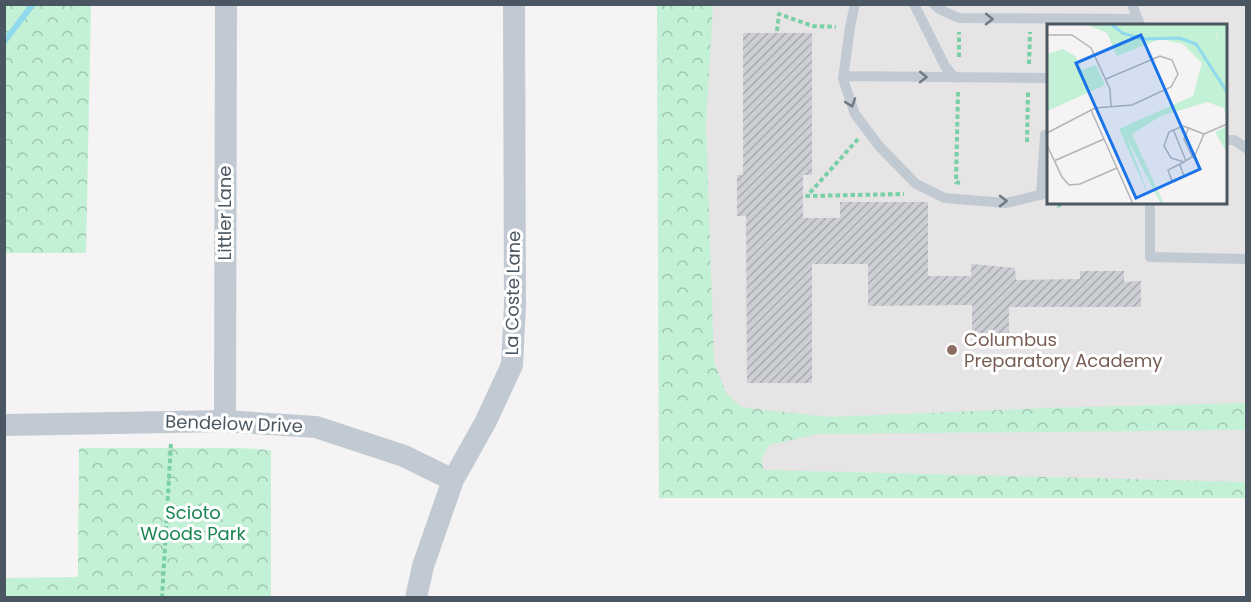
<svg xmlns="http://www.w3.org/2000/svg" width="1251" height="602" font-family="Poppins,sans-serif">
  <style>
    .education { fill: #e6e4e5; fill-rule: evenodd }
    .forest { fill: url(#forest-crowns) }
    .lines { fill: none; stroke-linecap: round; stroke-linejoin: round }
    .stream { stroke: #90daee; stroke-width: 6 }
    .building { fill: url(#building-hatch) }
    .path { stroke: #7ad0a6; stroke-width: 4; stroke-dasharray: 4.5 3; stroke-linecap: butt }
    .lane { stroke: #c1cad2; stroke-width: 10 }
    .street { stroke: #c1cad2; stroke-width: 22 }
    .oneway { stroke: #6e7983 }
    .education-dot { fill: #8d6e63; stroke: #fff; stroke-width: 2 }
    .labels { text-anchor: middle; stroke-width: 6; stroke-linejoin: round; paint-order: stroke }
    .street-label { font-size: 18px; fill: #4a5661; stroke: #fff }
    .education-label { font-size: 18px; fill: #785e54; stroke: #fff; text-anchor: start }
    .park-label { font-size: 18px; fill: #17864f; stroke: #fff }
    .inset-river { fill: none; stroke: #90daee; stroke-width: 3 }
    .inset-road { fill: none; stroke: #b1b4b9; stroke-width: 1.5 }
    .view { fill: #1a73e8; fill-opacity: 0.15; stroke: #1a73e8; stroke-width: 3 }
    .inset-edge { fill: none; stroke: #4a5661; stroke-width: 3 }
  </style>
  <defs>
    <pattern id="forest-crowns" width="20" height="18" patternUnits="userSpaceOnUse" patternTransform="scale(1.5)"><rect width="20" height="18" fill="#c3f1d5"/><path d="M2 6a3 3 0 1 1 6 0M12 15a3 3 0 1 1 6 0" fill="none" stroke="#a0c6b0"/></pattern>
    <pattern id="building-hatch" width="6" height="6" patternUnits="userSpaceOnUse" patternTransform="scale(1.5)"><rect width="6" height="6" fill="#cdcfd5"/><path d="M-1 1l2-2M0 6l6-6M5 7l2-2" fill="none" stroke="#a8abb0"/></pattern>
  </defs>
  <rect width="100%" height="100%" fill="#f5f3f3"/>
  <!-- education -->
  <path class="education" d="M657,5H1246V498H659ZM1048,26H1226V202H1048Z"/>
  <!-- forest -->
  <path class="forest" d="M5,4L91,5L86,253H5Z
    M657,5H713L706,124L714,362L726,393L741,407L828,417L1046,408L1246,403V430L819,434L769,445L761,460L764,470L1246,482V498H659Z
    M79,448H239L271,450V597H5V578L78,577Z"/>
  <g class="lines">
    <!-- stream -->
    <path class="stream" d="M4,42L33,4"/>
  </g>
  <!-- building -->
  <path class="building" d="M743,33H812V175H803V218H840V202H928V276H971V264L1015,268L1016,280L1080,279V271H1124V282L1141,281V307H1009V333H972V305L868,306V264H812V383H747L746,216H737V175H743Z"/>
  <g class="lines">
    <!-- path -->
    <path class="path" d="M777,31L779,14L813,26L836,27
      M959,57V32
      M1029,64L1030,32
      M958,92L956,182L960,183
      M858,139L807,196L904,194
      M1027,142L1028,92
      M1057,206L1067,202
      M162,598L171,443"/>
    <!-- lane -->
    <path class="lane" d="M855,4L850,27L843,79L855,114L879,146L916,184L945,198L1006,203L1048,193
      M914,4L945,66L955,78
      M934,4L939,9L959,18L1138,19
      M1132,4L1140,25
      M844,76L1048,78
      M1226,140H1234L1246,148
      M1041,195L1045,135H1048
      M1150,202V257L1246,259"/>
    <!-- street -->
    <path class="street" d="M225,421L226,4
      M4,425L225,421L316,427L404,456L453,480
      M416,598L423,566L453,480L486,421L512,365L515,305L514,4"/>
  </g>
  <!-- one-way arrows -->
  <defs><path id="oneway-chevron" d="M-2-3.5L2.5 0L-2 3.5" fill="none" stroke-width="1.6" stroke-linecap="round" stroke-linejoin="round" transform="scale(1.5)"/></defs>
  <g class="oneway">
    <use href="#oneway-chevron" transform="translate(989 19) rotate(1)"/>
    <use href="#oneway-chevron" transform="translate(923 77) rotate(1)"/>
    <use href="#oneway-chevron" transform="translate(851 103) rotate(71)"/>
    <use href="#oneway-chevron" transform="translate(1003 201)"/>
  </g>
  <!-- markers -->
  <circle class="education-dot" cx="952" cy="350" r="6"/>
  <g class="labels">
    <!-- street labels -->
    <g class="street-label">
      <text transform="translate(225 213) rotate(-90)" y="6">Littler Lane</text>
      <text transform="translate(513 293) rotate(-89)" y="6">La Coste Lane</text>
      <text transform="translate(234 424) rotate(2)" y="6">Bendelow Drive</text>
    </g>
    <!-- education labels -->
    <g class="education-label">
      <text x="964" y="346">Columbus<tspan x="964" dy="21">Preparatory Academy</tspan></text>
    </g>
    <!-- park labels -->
    <g class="park-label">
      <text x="193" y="519">Scioto<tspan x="193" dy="21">Woods Park</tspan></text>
    </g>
  </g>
  <!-- overview -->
  <g transform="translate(1047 24)">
    <rect width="180" height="180" fill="#f5f3f3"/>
    <path d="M161,0H180V36L168,20L171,10Z" fill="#c3f1d5"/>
    <path d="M38,0H161L171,5L168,20L180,36V98L177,84L160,78L114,92L85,110L117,180H114L80,114L105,180L72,105L146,72L155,39L136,20L113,15L70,32L60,9ZM16,25L28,32L35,46L49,41L58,61L0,87V30ZM180,102V129L168,108Z" fill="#c3f1d5"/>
    <path class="inset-river" d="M64,0L75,9L95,15L133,14L149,20L180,68"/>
    <path class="inset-road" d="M0,11H25L44,24L63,65L64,82M44,86L86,180M136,102L157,110L148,131L137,138L124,134L117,122L122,108ZM142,103L137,115L146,134M126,105L139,137M0,109L48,84L85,81L124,63L131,50L125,36L113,32L59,55M157,110L180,100M0,121L15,153L22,161L33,160L70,144M7,137L57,115M133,141L137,152L125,157L121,146L137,138"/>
    <path class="view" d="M94,11L153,145L89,174L29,39Z"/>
    <rect width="180" height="180" class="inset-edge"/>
  </g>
  <!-- border -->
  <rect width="1251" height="602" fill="none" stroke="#4a5661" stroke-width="12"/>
</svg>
